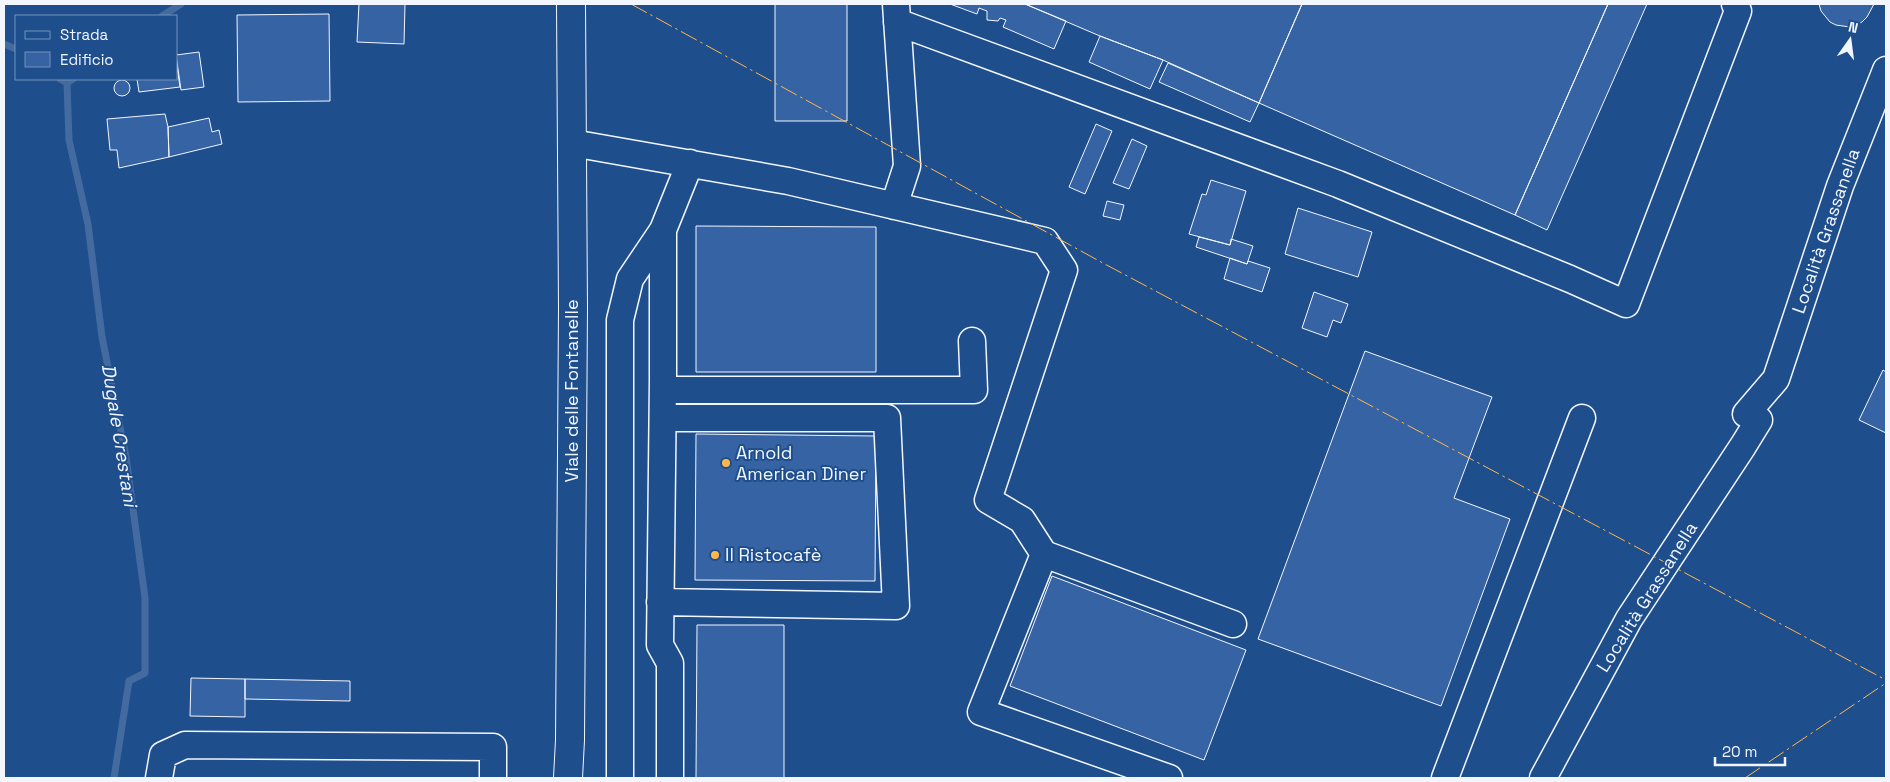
<svg xmlns="http://www.w3.org/2000/svg" width="1890" height="782" font-family="'Space Grotesk',sans-serif">
  <style>
    .lines { fill: none; stroke-linecap: round; stroke-linejoin: round }
    .stream { stroke: #446ba0; stroke-width: 7 }
    .building { fill: #3563a3; stroke: #f2f6ff }
    .minor-casing { stroke: #f2f6ff; stroke-width: 29 }
    .major-casing { stroke: #f2f6ff; stroke-width: 30 }
    .minor { stroke: #1f4e8c; stroke-width: 26 }
    .major { stroke: #1f4e8c; stroke-width: 28 }
    .power { stroke: #ffb74d; stroke-width: 1; stroke-dasharray: 18 4 2.5 4; stroke-linecap: butt }
    .poi-dot { fill: #ffb74d; stroke: #1f4e8c; stroke-width: 2 }
    .labels { text-anchor: middle; stroke-width: 4; stroke-linejoin: round; paint-order: stroke }
    .street-label { font-size: 18px; fill: #f2f6ff; stroke: #1f4e8c }
    .poi-label { font-size: 18px; fill: #f2f6ff; stroke: #1f4e8c; text-anchor: start }
    .water-label { font-size: 19px; font-style: italic; fill: #f2f6ff; stroke: #1f4e8c }
  </style>
  <rect width="100%" height="100%" fill="#1f4e8c"/>
  <g class="lines">
    <!-- stream -->
    <path class="stream" d="M162,16L181,4
      M4,44L16,49
      M60,79L67,83L73,79
      M67,83L69,140L88,224L102,337L126,457L145,598V673L129,681L114,778"/>
  </g>
  <!-- building -->
  <path class="building" d="M359,4H405L404,44L357,42Z
    M775,4H847V121H775Z
    M950,4H1025L1066,21L1054,49L1003,27L1006,20L1000,18L998,21L987,20V11L979,8L977,14Z
    M1025,4H1302L1259,103L1163,60L1100,36Z
    M1302,4H1608L1515,215L1259,103Z
    M1608,4H1647L1547,230L1515,215Z
    M1819,4H1874L1867,17L1862,22L1850,27L1836,25L1830,22L1821,11Z
    M329,14L330,101L238,102L237,15Z
    M1100,36L1163,60L1150,89L1089,62Z
    M199,52L204,87L181,90L176,55Z
    M176,60L180,87L139,92L137,79H176Z
    M1168,63L1259,103L1250,122L1159,82Z
    M114 88a8 8 0 1 1 16 0a8 8 0 1 1-16 0Z
    M165,114L168,127L169,157L119,168L117,150H110L107,119Z
    M209,118L212,132L219,130L222,144L169,157L168,127Z
    M1096,124L1112,131L1085,194L1069,187Z
    M1132,139L1147,146L1129,189L1113,183Z
    M1211,180L1246,191L1230,245L1189,234L1202,194L1206,195Z
    M1107,201L1124,205L1120,220L1103,216Z
    M1298,208L1372,232L1358,277L1285,254Z
    M696,226L876,227V372H696Z
    M1199,237L1230,245L1231,239L1253,246L1247,264L1196,247Z
    M1230,258L1247,264L1248,261L1270,268L1262,292L1224,279Z
    M1314,292L1348,304L1341,323L1333,320L1327,337L1302,328Z
    M1365,351L1492,397L1454,498L1510,519L1441,706L1258,639Z
    M1883,370L1886,372V433L1859,420Z
    M696,434L876,436L875,581L695,580Z
    M1052,576L1246,650L1204,760L1010,686Z
    M697,625H784V778H696Z
    M191,678L245,679V717L190,716Z
    M245,679L350,681V701L245,699Z"/>
  <g class="lines">
    <!-- minor casing -->
    <g class="minor-casing">
      <path id="minor" d="M897,22L1338,184L1570,279L1626,304L1738,11L1735,4
        M572,143L788,181L1045,241L1064,270L988,500L1022,520L1044,554L981,712L1169,778
        M894,206L907,166L896,4
        M663,230V380L660,645L670,663V778
        M663,390H974L972,341
        M1746,414L1776,379L1840,186L1886,70
        M1044,554L1233,624
        M660,602L896,606L887,418H663
        M159,778L163,755L185,745L493,747V778
        M620,778V320L630,279L663,230L690,163
        M1445,778L1582,418
        M1543,778L1629,619L1743,446L1759,420"/>
    </g>
    <!-- major casing -->
    <g class="major-casing">
      <path id="major" d="M568,778L570,740L573,308L571,4"/>
    </g>
    <!-- minor -->
    <use href="#minor" class="minor"/>
    <!-- major -->
    <use href="#major" class="major"/>
    <!-- power -->
    <path class="power" d="M631,4L1101,262L1886,680
      M1745,778L1886,683"/>
  </g>
  <!-- markers -->
  <g class="poi-dot">
    <circle cx="726" cy="463" r="5"/>
    <circle cx="715" cy="555" r="5"/>
  </g>
  <g class="labels">
    <!-- street labels -->
    <g class="street-label">
      <text transform="translate(1826 231) rotate(-71)" y="6">Località Grassanella</text>
      <text transform="translate(572 391) rotate(-90)" y="6">Viale delle Fontanelle</text>
      <text transform="translate(1647 597) rotate(-58)" y="6">Località Grassanella</text>
    </g>
    <!-- poi labels -->
    <g class="poi-label">
      <text x="736" y="459">Arnold<tspan x="736" dy="21">American Diner</tspan></text>
      <text x="725" y="561">Il Ristocafè</text>
    </g>
    <!-- water labels -->
    <g class="water-label">
      <text transform="translate(120 435) rotate(81)" y="7">Dugale Crestani</text>
    </g>
  </g>
  <!-- border -->
  <rect width="1890" height="782" fill="none" stroke="#f2f6ff" stroke-width="10"/>
  <!-- legend -->
  <rect x="15" y="15" width="162" height="65" fill="#1f4e8c" stroke="#7391ba"/>
  <rect x="25" y="31" width="25" height="8" fill="#1f4e8c" stroke="#7391ba"/>
  <text x="60" y="40" font-size="15" fill="#f2f6ff">Strada</text>
  <rect x="25" y="52" width="25" height="15" fill="#3563a3" stroke="#7391ba"/>
  <text x="60" y="65" font-size="15" fill="#f2f6ff">Edificio</text>
  <!-- north arrow -->
  <g transform="translate(1850 40) rotate(14)" stroke="#1f4e8c" stroke-width="4" paint-order="stroke">
  <path d="M0-4L9 19L0 12L-9 19Z" fill="#f2f6ff"/>
  <text y="-8" font-size="14" font-weight="bold" text-anchor="middle" fill="#f2f6ff">N</text>
  </g>
  <!-- scale -->
  <path d="M1715 757v8h70v-8" fill="none" stroke="#f2f6ff" stroke-width="2.5"/>
  <text x="1722" y="757" font-size="15" fill="#f2f6ff" stroke="#1f4e8c" stroke-width="4" paint-order="stroke">20 m</text>
</svg>
